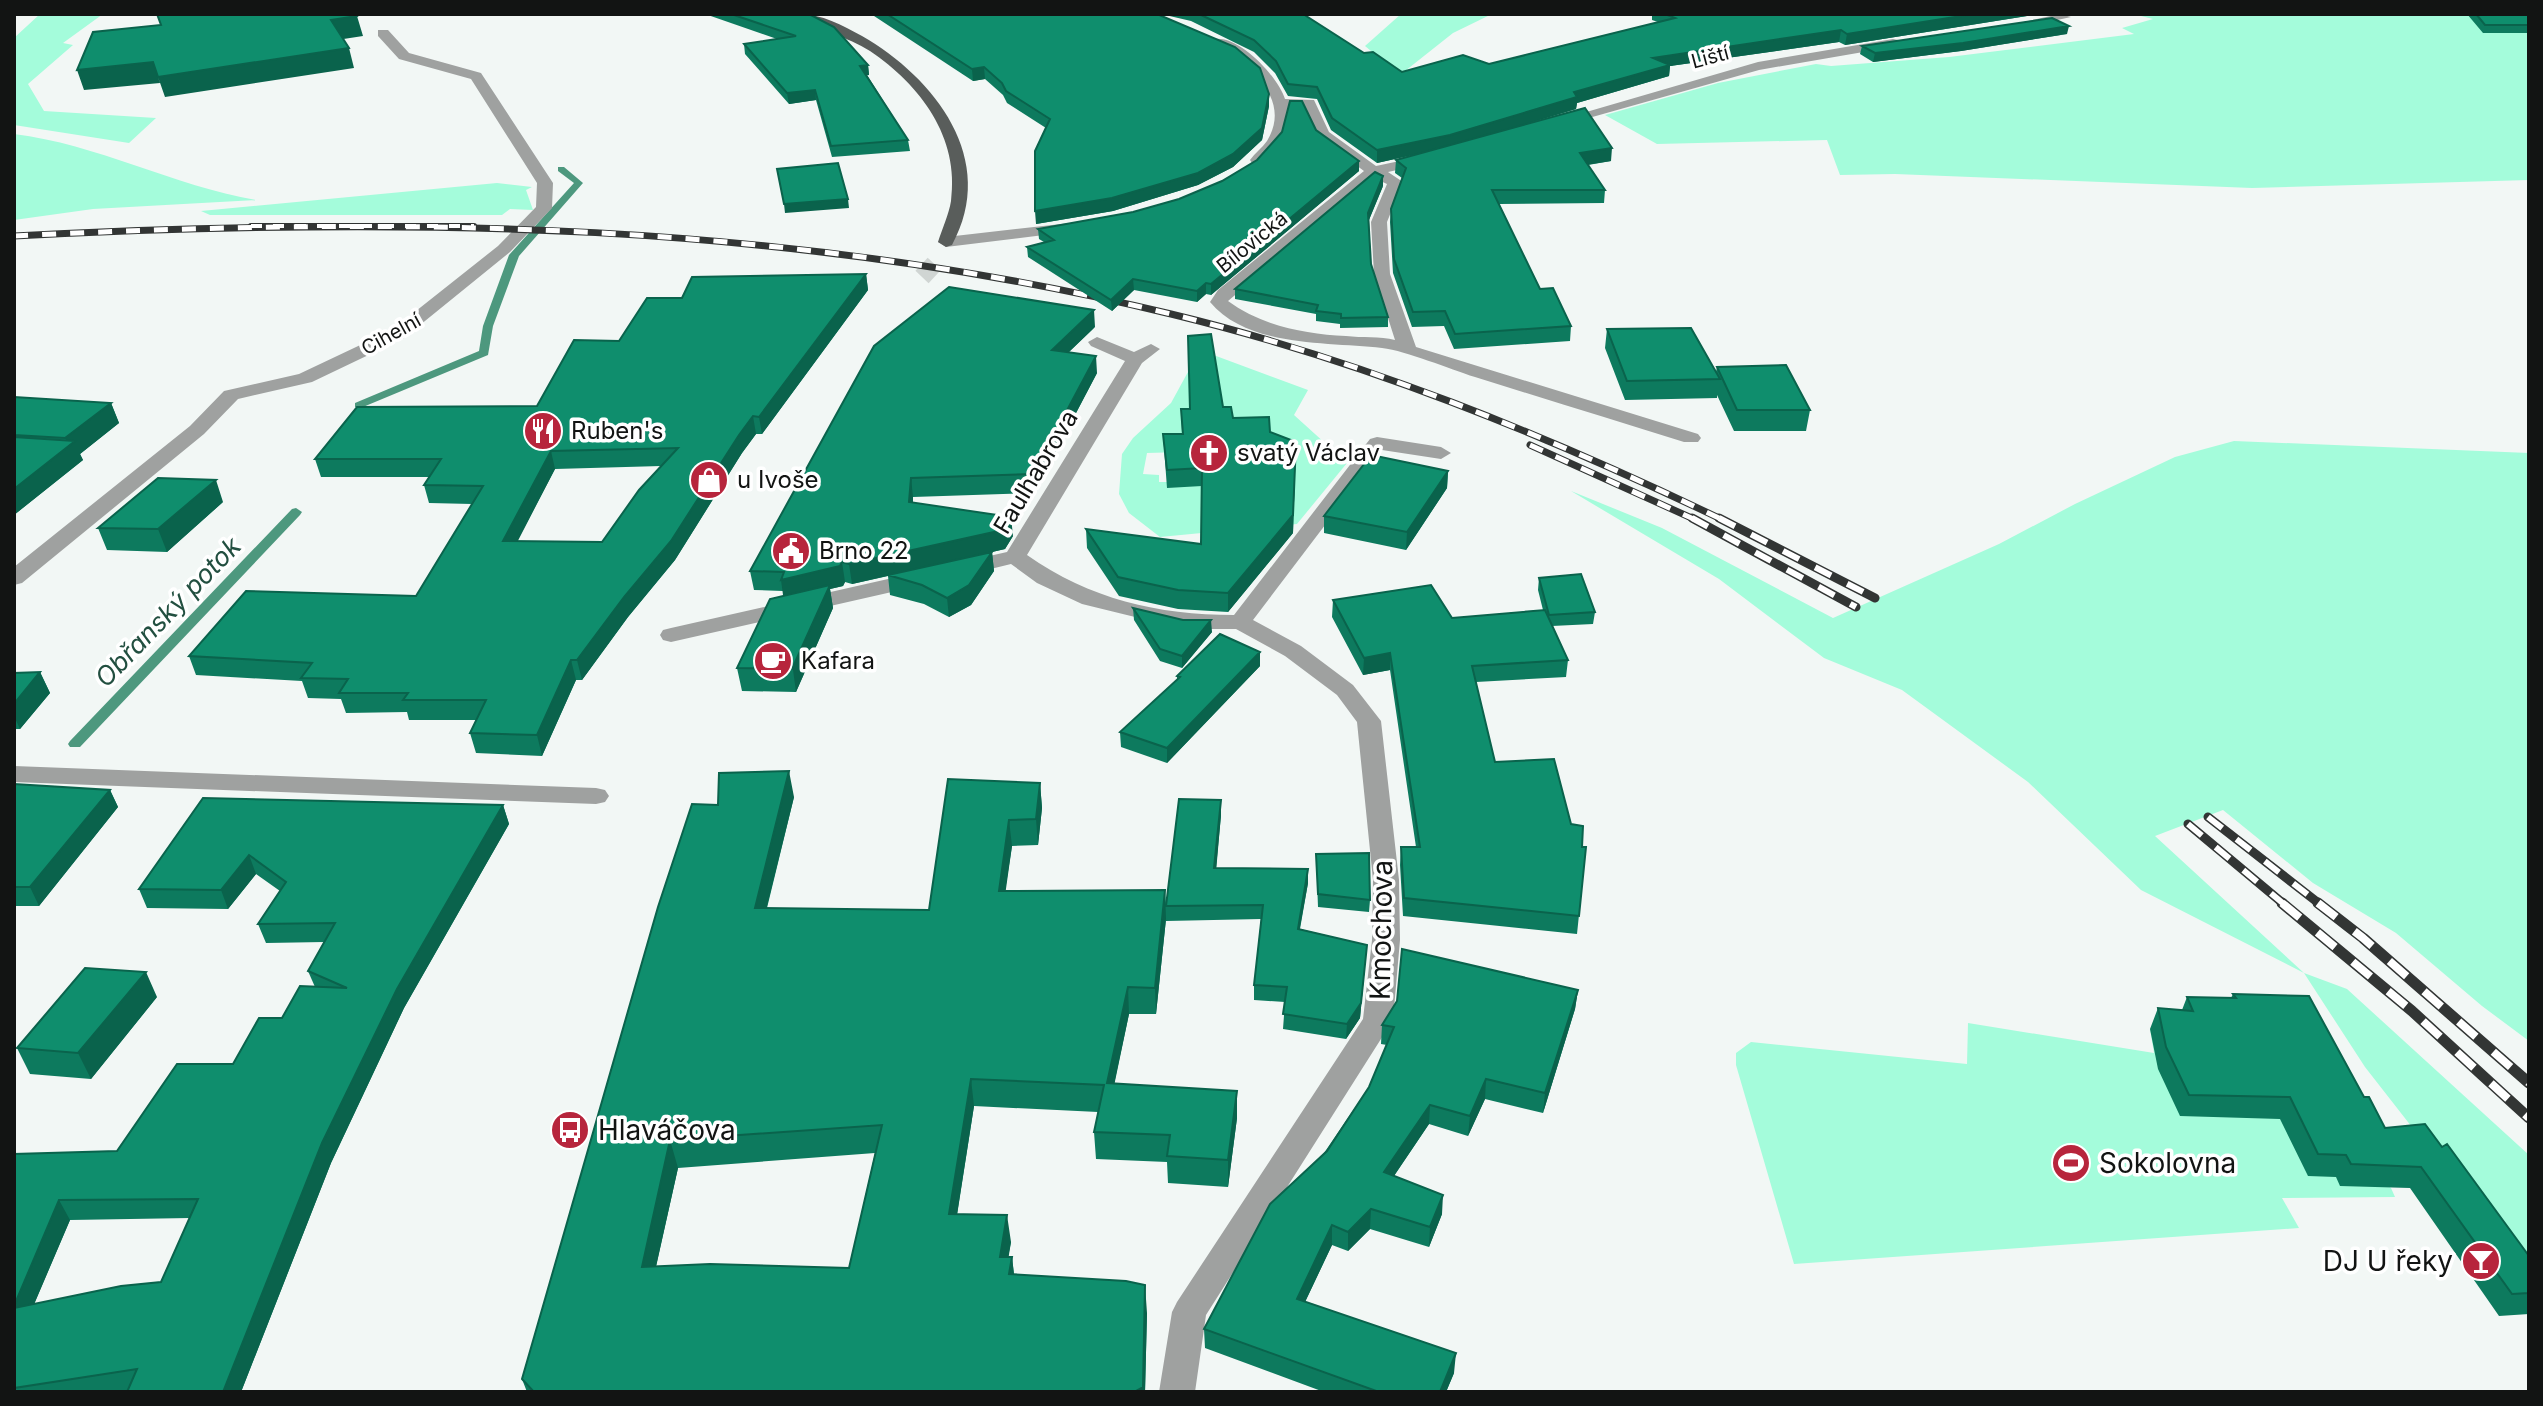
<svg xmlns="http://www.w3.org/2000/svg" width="2543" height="1406" font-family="Inter,sans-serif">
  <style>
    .green { fill: #a4fcdb; fill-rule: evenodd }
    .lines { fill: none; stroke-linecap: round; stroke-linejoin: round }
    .stream { fill: #4d987e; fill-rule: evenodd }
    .major-tunnel { stroke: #d0d5d3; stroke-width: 18; stroke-dasharray: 18 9; stroke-linecap: butt }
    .minor { fill: #9fa1a0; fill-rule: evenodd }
    .major { fill: #595d5b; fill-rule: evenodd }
    .rail-far3-casing { stroke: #323534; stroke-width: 6 }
    .rail-far2-casing { stroke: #323534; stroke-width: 7 }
    .rail-far1-casing { stroke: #323534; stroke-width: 9 }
    .rail-casing { stroke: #323534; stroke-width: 11 }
    .rail-far3 { stroke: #fff; stroke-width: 4; stroke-dasharray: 11; stroke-linecap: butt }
    .rail-far2 { stroke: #fff; stroke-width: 5; stroke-dasharray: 14; stroke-linecap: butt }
    .rail-far1 { stroke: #fff; stroke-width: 6; stroke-dasharray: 18; stroke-linecap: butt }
    .rail { stroke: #fff; stroke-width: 8; stroke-dasharray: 23; stroke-linecap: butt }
    .wall { fill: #0d7a5e; fill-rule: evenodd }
    .shaded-wall { fill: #0a634c }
    .building { fill: #0f8e6d; stroke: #0a634c; stroke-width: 2; fill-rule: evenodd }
    .labels { text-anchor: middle; stroke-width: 7; stroke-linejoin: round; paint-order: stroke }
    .far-street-label { font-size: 20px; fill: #121413; stroke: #fff }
    .poi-label { font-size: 24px; fill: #121413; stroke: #fff; text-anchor: start }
    .street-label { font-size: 24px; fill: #121413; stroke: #fff }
    .water-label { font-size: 26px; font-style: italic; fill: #224f40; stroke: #fff }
    .near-street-label { font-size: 28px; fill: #121413; stroke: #fff }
    .near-poi-label { font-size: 28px; fill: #121413; stroke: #fff; text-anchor: start }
  </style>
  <rect width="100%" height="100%" fill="#f2f7f5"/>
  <!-- green -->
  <path class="green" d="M40,14H103L63,43L73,45L28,84L44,111L156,118L129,143L14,125V38Z
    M1401,14H1492L1453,33L1400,75L1365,46Z
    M2133,14H2529V180L2252,188L1895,174L1840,175L1827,140L1657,144L1605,115L1718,83L1816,64L1831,66L1949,57L2134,34L2122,28L2153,19Z
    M14,134C97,144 174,186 256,200L93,209L14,220Z
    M497,183L532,187L526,190L533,210L510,209L502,215H210L201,211Z
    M1200,350L1308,390L1294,415L1347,463L1297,524L1160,537L1129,513L1119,494L1122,454L1133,438L1171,403ZM1183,452L1168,488L1167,482H1159V475L1143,474L1147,453Z
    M2234,441L2529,453V1041L2482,1006L2396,933L2313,883L2223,810L2155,836L2304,973L2347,989L2529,1155V1277L2365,1067L2304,973L2141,890L2028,782L1902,690L1824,658L1719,579L1571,491L1662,528L1833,618L1999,544L2075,504L2175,457Z
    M1968,1023L2154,1053L2150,1029L2391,1188L2395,1197L2282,1198L2299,1228L1794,1264L1736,1065V1053L1751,1042L1967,1064Z"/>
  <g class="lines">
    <!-- stream -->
    <path class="stream" d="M558,167H564L583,183L519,256L493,326L488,355L363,407H355V403L479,351L483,326L509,255L574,183L558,171Z
      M296,508L302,512L300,515L80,747H70L68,744L70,741L292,509Z"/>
    <!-- major-tunnel -->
    <path class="major-tunnel" d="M922,277L936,262"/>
    <!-- minor -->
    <path class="minor" d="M2060,14L2071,17L2020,28L2014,24Z
      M378,30H388L409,53L481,73L553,183L552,208L510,252L404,338L312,382L238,399L204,434L22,583L14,585V567L190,426L224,391L299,374L392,330L498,246L536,207L537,183L471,79L399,59L378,36Z
      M1215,39C1240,36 1278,77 1285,99L1314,100L1329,132L1376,166L1428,155L1435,159L1433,162L1388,172L1403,182L1387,222L1390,274L1416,347L1698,434L1701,438L1698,442H1684C1614,420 1545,399 1475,377C1449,369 1407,351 1382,348C1330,342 1248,348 1210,302L1218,290L1364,171L1318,137L1304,107H1288C1290,132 1278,146 1262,163H1252L1250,160C1255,153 1262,148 1267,141C1293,99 1248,63 1215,45ZM1374,178L1387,184L1371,222L1374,274L1395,340C1380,336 1362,338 1346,336C1305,334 1262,326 1228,301Z
      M1893,39L1898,40V46L1759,70L1564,125L1559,126L1552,122L1758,62Z
      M1070,223L1078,228L1076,231L946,247L938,242L946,237Z
      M1097,337L1134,352L1151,344L1160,349L1142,363L1027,555C1090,599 1157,615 1234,615L1370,439L1377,437L1441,447L1451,453L1441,459L1382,450L1253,620L1301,646L1353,685L1381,721L1399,880L1400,940L1393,1020L1206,1315L1195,1392H1159L1172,1312L1177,1302L1363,1019L1372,940L1373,880L1357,722L1337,695L1285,656L1236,629H1184L1082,604L1037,583L1011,564L962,576L951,569L954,564L1007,552L1125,361L1091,346L1088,342Z
      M919,572L930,579L927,584L671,642L663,640L660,635L663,630L671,628Z
      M14,766L596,788L605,790L609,796L605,802L596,804L14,782Z"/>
    <!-- major -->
    <path class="major" d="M799,14C822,14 842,25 862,36C935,78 999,160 952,245L946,247L938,242C942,229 949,214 951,201C960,137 920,85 870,51C848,37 818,30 799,14Z"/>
    <!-- rail-far3 casing -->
    <g class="rail-far3-casing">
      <path id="rail-far3" d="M251,226H474"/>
    </g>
    <!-- rail-far2 casing -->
    <g class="rail-far2-casing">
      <path id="rail-far2" d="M14,236C409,216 784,221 1171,314C1362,360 1546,435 1723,520
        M1530,445L1696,520"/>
    </g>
    <!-- rail-far1 casing -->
    <g class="rail-far1-casing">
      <path id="rail-far1" d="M1692,518L1856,607
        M1719,518L1875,598
        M2208,817L2321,905
        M2188,824L2285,905"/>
    </g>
    <!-- rail casing -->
    <g class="rail-casing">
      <path id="rail" d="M2282,903L2412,1011L2529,1118
        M2318,903L2363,938L2529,1083"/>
    </g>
    <!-- rail-far3 -->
    <use href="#rail-far3" class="rail-far3"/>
    <!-- rail-far2 -->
    <use href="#rail-far2" class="rail-far2"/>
    <!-- rail-far1 -->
    <use href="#rail-far1" class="rail-far1"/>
    <!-- rail -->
    <use href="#rail" class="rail"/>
  </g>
  <!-- wall -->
  <path class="wall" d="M705,14H809L868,65L869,75H867L908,140L910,151L832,157L816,100L789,104L745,54L744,44L777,39Z
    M871,14H1157L1269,106L1262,140L1233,167L1198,185L1113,211L1036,224L1046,128L1007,103L1003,95L985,79L973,81Z
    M1161,14H1303L1364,53L1402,72L1489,64L1658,22L1652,20V14H2028L2027,16L1845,45L1839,42L1670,66L1669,76L1577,103L1576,109L1503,131L1611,161L1588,165L1605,190L1604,203L1499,204L1540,289L1571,326L1570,341L1454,349L1444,326L1412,327L1393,273L1390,222L1391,209L1402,178L1395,173L1396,160L1421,153L1377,163L1331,130L1317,99L1288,96L1275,73L1254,52L1191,21Z
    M2467,14H2529V33H2483Z
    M2067,34L1961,51L1873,62L1860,54L1862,46Z
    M1316,130L1359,171L1211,295L1206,294L1197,302L1134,290L1112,311L1028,257L1027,247L1044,242L1039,239L1038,229L1133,212L1179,199L1222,181Z
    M1383,186L1369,220L1371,264L1388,317V327L1340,328V324L1316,321V314L1235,299V289Z
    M866,274L868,290L762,434H756L742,453L675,560L628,617L582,680H576L542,756L476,753L470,733L476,720H409L407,712L346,713L341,699L308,698L302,681L196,675L189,656L416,596L472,504L429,503L424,485L429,477H321L315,459L537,406L619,341L682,298ZM661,466L602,542L517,541L555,469Z
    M1095,327L1069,352L1097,373L1034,493L913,497V502L1013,536L1005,549L992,552L994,571L971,605L949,617L924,604L890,595L888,576L852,584L845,582L843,586L830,589L833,608L796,692L742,691L737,668L783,596V591L754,590L750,571Z
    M1607,329L1716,372L1717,367L1810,410L1806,431H1734L1717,395V398L1625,400L1605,348Z
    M14,397L111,403L119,423L80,454L83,460L14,515Z
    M1223,407L1233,418L1296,442L1293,533L1228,612L1178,609L1119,596L1087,548L1086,529L1201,544L1202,486L1167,488L1163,434H1182L1181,409Z
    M1448,471L1447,488L1406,550L1324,533V516Z
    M223,502L167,552L107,550L98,528Z
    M1539,578L1595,612L1593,624L1552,626L1568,660L1566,677L1476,682L1495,762L1571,824L1582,847H1586L1577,934L1403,916L1400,865L1401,847H1416L1390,670L1363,675L1332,617L1333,600L1452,618L1543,610L1538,590Z
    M1133,608L1212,632L1182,668L1160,661L1134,620Z
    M1260,652V666L1167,763L1121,747L1120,732L1177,680V676Z
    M40,672L50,693L20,729H14V673Z
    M1040,783L1042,808L1038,845L1012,846L1005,891L1165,890L1166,904L1221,800V815L1216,868L1308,883L1300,929L1367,945L1360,1018L1346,1039L1283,1029L1285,1002L1254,1000V985L1261,919L1166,921V919L1156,1014H1129L1114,1084L1237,1091V1118L1228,1187L1168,1183L1167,1162L1096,1159L1094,1132L1098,1112L974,1106L957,1214L1011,1242L1008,1257H1012L1014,1274L1147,1313L1145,1392H527L522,1379L718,805L794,797L767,908L929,910ZM875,1153L849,1268L656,1266L678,1168Z
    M14,784L110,790L118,807L39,906H14Z
    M203,798L503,805L509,824L404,1008L331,1163L241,1392H14V1154L117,1151L233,1064L315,987L308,971L324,942L266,943L258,924L280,891L256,874L228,909L147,908L139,889ZM190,1218L161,1282L34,1304L70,1220Z
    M1316,854L1370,900L1369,912L1318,907Z
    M1578,990L1575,1009L1543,1113L1485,1099L1468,1136L1429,1124L1394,1176L1442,1214L1429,1247L1370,1229L1348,1251L1332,1245L1305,1302L1454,1373L1446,1392H1324L1205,1348L1204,1329L1369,1087L1387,1045L1381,1044L1382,1025Z
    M2233,994L2364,1097L2385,1128L2529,1256V1314L2499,1316L2410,1188L2340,1186L2336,1177L2308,1176L2280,1119L2180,1116L2158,1069L2150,1029L2158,1008L2182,1010L2187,997L2231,998Z
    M157,997L91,1079L30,1074L17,1048Z"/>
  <!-- shaded-wall -->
  <path class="shaded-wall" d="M1974,14H2028L2027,16L1845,45L1847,34Z
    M357,16L363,36L337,40L331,20Z
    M2069,26L2067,34L1961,51L1873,62L1875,53Z
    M1841,30L1839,42L1670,66L1669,76L1577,103L1576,109L1449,147L1377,163V150L1574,92L1653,58Z
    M349,48L354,68L165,97L158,77Z
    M153,62L160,83L84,90L77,70Z
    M868,65L869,75L862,76L860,66Z
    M984,67L985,79L973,81L972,69Z
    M815,90L816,100L789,104L787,93Z
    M1269,94V106L1262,140L1233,167L1198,185L1113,211L1036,224L1035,211Z
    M1612,148L1611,161L1579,166L1580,153Z
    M1359,161V171L1211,295V284Z
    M1383,176V186L1368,222V213Z
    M848,199L849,208L785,213L784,204Z
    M866,274L868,290L762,434L759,417Z
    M1133,279L1134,290L1112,311L1111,300Z
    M1206,283V294L1197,302V291Z
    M1094,310L1095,327L1053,367L1052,350Z
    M1096,356L1097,373L1034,493L1033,474Z
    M111,403L119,423L80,454L83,460L14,515V489L69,446L65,438Z
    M753,416L756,434L742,453L675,560L628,617L582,680L577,660Z
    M1296,442L1293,533L1228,612V593Z
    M551,451L555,469L508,560L503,541Z
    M1448,471L1447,488L1406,550L1407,532Z
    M911,478L913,497L912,521L909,502Z
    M216,480L223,502L167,552L158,529Z
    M1011,517L1013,536L1005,549L992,552L994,571L971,605L949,617L947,598L992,552L852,584L849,564Z
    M842,562L845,582L843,586L830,589L833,608L796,692L781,580Z
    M1211,620L1212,632L1182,668V656Z
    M1260,652V666L1167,763V748Z
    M1390,653V670L1363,675L1364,658Z
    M571,660L576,680L542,756L537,735Z
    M40,672L50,693L20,729L14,716V704Z
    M789,771L794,797L760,934L755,908Z
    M1040,783L1042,808L1038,845L1036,819Z
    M110,790L118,807L39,906L30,887Z
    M1221,800V815L1215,883L1214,868Z
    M503,805L509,824L404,1008L331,1163L241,1392H223L322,1143L397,989Z
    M1009,820L1012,846L1002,917L999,891Z
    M249,855L256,874L228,909L221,890Z
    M1308,869V883L1297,943L1298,929Z
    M1165,890L1166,919L1156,1014L1155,988Z
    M1367,945L1360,1018L1346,1039L1347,1024Z
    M146,972L157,997L91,1079L78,1053Z
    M1128,987L1129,1014L1109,1110L1107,1083Z
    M1578,990L1575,1009L1543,1113L1545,1093Z
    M971,1079L974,1106L953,1241L949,1214Z
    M1486,1079L1485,1099L1468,1136L1470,1116Z
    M1237,1091V1118L1228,1187V1160Z
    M1430,1105L1429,1124L1383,1192L1384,1172Z
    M670,1140L678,1168L650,1294L642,1267Z
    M1443,1195L1442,1214L1429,1247L1430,1227Z
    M59,1200L70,1220L24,1328L14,1311V1306Z
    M1371,1209L1370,1229L1348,1251V1232Z
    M1007,1215L1011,1242L1004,1285L1000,1257Z
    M1332,1225V1245L1297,1319V1299Z
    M1012,1257L1015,1284L1009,1274Z
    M1145,1285L1147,1313L1145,1392H1134Z
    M1456,1353L1454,1373L1446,1392H1440Z"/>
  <!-- building -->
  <path class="building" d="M157,14H356L357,16L331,20L349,48L158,77L153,62L77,70L93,32L161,25Z
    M731,14H809L834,27L868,65L860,66L908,140L831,146L815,90L787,93L744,44L796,36Z
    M887,14H1157L1235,47L1260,68L1269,94L1262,128L1233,154L1198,173L1112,198L1035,211V151L1050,119L1006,91L1002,83L984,67L972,69Z
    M1199,14H1303L1364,53L1373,52L1402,72L1463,55L1489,64L1675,18L1665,14H1974L1847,34L1841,30L1653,58L1670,65L1574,92L1577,97L1450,135L1377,150L1332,118L1317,87L1288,84L1276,61L1254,40Z
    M2476,14H2529V25H2485Z
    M2052,18L2069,26L1963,43L1875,53L1862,46Z
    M1290,101H1302L1316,130L1359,161L1211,284L1206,283L1197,291L1133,279L1111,300L1027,247L1054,240L1038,229L1133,212L1179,199L1222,181L1257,160L1282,132Z
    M1585,108L1612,148L1580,153L1605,190H1492L1540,289L1553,288L1571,326L1455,334L1445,311L1413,312L1394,259L1391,209L1406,168L1396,160Z
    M838,163L848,199L784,204L777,169Z
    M1375,172L1383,176L1368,213L1371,264L1388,317L1341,318V314L1316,311L1318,305L1235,289Z
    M866,274L759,417L753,416L739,435L671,541L624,597L577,660H571L537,735L470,733L486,700H403L408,693H339L348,679L301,678L312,663L189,656L246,591L416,596L483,486L424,485L441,459H315L357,407L537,406L574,340L619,341L647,298H682L692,277ZM678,448L639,490L602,542L503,541L551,451Z
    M949,287L1094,310L1052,350L1096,356L1033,474L911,478L909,502L1011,517L1003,530L849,564L842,562L840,566L781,580L784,572L750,571L874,346Z
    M1691,328L1720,379L1627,381L1607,329Z
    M1211,334L1223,407H1231L1233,418L1269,417L1270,432L1296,442L1293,515L1228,593L1178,590L1118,577L1086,529L1201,544L1202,468L1167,470L1163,434H1183L1181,409H1190L1188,336Z
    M1786,365L1810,410H1737L1717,367Z
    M14,397L111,403L65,438L14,435Z
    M14,437L75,441L14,489Z
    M1371,455L1448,471L1407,532L1324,516Z
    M158,478L216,480L158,529L98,528Z
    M992,552L969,585L947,598L922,585L888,575Z
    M1581,574L1595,612L1549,615L1539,578Z
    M830,585L792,669L737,668L770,599Z
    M1431,585L1452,618L1545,610L1568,660L1472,666L1495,762L1554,759L1571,824L1583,826L1582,847H1586L1579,916L1404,898L1401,847H1420L1390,653L1364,658L1333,600Z
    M1133,608L1183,620H1211L1182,656L1160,649Z
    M1220,634L1260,652L1167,748L1120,732L1180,677L1177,676Z
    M40,672L14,704V673Z
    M789,771L755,908L929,910L948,779L1040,783L1036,819L1009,820L999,891L1165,890L1155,988L1128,987L1107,1083L1237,1091L1228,1160L1167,1156L1170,1135L1094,1132L1104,1085L971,1079L949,1214L1007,1215L1000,1257H1012L1009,1274L1126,1281L1145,1285L1143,1387L1134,1392H534L522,1379L658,907L692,804L718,805L719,773ZM882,1125L849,1268L710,1264L642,1267L670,1140Z
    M14,784L110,790L30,887H14Z
    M203,798L503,805L397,989L322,1143L223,1392H127L137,1369L14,1388V1308L121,1286L161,1282L198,1199L59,1200L14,1306V1154L117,1151L177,1064H233L259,1018H282L300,986L347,988L308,971L335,923L258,924L286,882L249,855L221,890L139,889Z
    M1179,799L1221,800L1214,868L1308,869L1298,929L1367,945L1361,1003L1347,1024L1283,1014L1287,987L1254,985L1263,905L1166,906Z
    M1369,853L1370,900L1318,894L1316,854Z
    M1402,949L1578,990L1545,1093L1486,1079L1470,1116L1430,1105L1384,1172L1443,1195L1430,1227L1371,1209L1348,1232L1332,1225L1297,1299L1456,1353L1440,1392H1379L1204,1329L1270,1204L1327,1151L1369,1087L1394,1027L1382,1025L1397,1001Z
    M85,968L146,972L78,1053L17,1048Z
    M2233,994L2309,996L2364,1097H2369L2385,1128L2425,1124L2442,1147L2447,1144L2529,1256V1293L2512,1294L2421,1167L2351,1164L2346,1155L2318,1154L2290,1097L2189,1095L2166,1047L2158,1008L2193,1011L2187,997L2236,998Z"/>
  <!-- icons -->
  <defs>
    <g id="restaurant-disc" transform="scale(2)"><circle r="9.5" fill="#b7253c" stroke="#fff"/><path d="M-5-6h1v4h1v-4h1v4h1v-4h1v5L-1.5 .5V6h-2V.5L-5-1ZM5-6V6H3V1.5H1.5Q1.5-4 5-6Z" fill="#fff"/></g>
    <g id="church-disc" transform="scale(2)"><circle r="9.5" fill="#b7253c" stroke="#fff"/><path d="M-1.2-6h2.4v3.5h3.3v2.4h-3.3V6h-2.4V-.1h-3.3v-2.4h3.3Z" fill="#fff"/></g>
    <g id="shop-disc" transform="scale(2)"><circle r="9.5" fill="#b7253c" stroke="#fff"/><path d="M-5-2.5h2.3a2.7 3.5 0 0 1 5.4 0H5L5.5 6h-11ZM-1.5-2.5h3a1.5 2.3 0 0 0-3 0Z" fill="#fff"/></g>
    <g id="civic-disc" transform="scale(2)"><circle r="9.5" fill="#b7253c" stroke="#fff"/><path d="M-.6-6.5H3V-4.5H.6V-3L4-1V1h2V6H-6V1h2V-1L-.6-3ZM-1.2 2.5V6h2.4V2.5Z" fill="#fff"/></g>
    <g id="cafe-disc" transform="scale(2)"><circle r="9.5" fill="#b7253c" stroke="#fff"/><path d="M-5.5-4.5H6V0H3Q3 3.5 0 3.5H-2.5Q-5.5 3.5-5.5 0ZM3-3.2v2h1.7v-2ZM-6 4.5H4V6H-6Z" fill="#fff"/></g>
    <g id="bus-disc" transform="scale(2)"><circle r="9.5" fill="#b7253c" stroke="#fff"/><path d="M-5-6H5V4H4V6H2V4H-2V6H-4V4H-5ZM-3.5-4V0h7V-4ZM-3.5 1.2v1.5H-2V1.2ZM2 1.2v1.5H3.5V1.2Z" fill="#fff"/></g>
    <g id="stadium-disc" transform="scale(2)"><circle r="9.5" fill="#b7253c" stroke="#fff"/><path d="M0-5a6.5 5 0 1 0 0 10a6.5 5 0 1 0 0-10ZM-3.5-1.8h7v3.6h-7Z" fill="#fff"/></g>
    <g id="bar-disc" transform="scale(2)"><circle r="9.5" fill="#b7253c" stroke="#fff"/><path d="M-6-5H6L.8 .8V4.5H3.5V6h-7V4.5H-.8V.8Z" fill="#fff"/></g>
  </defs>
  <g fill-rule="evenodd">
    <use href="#restaurant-disc" x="543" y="431"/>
    <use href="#church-disc" x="1209" y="453"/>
    <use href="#shop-disc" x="709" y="480"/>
    <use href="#civic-disc" x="791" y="551"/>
    <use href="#cafe-disc" x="773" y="661"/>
    <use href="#bus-disc" x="570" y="1130"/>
    <use href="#stadium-disc" x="2071" y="1163"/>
    <use href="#bar-disc" x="2481" y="1261"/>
  </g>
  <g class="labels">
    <!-- far-street labels -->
    <g class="far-street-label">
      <text transform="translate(1710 57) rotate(-15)" y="7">Liští</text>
      <text transform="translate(1252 242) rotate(-39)" y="7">Bílovická</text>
      <text transform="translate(391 334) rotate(-29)" y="7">Cihelní</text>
    </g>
    <!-- poi labels -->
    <g class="poi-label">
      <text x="571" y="439">Ruben's</text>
      <text x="1237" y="461">svatý Václav</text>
      <text x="737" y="488">u Ivoše</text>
      <text x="819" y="559">Brno 22</text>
      <text x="801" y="669">Kafara</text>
    </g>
    <!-- street labels -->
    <g class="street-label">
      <text transform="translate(1036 472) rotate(-59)" y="8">Faulhabrova</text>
    </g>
    <!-- water labels -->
    <g class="water-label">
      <text transform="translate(168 612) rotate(-46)" y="9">Obřanský potok</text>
    </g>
    <!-- near-street labels -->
    <g class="near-street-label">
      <text transform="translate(1381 930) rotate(-89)" y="10">Kmochova</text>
    </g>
    <!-- near-poi labels -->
    <g class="near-poi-label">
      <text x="598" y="1140">Hlaváčova</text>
      <text x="2099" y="1173">Sokolovna</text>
      <text x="2453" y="1271" text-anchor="end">DJ U řeky</text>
    </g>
  </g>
  <!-- border -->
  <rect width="2543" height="1406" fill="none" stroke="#121413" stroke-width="32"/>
</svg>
